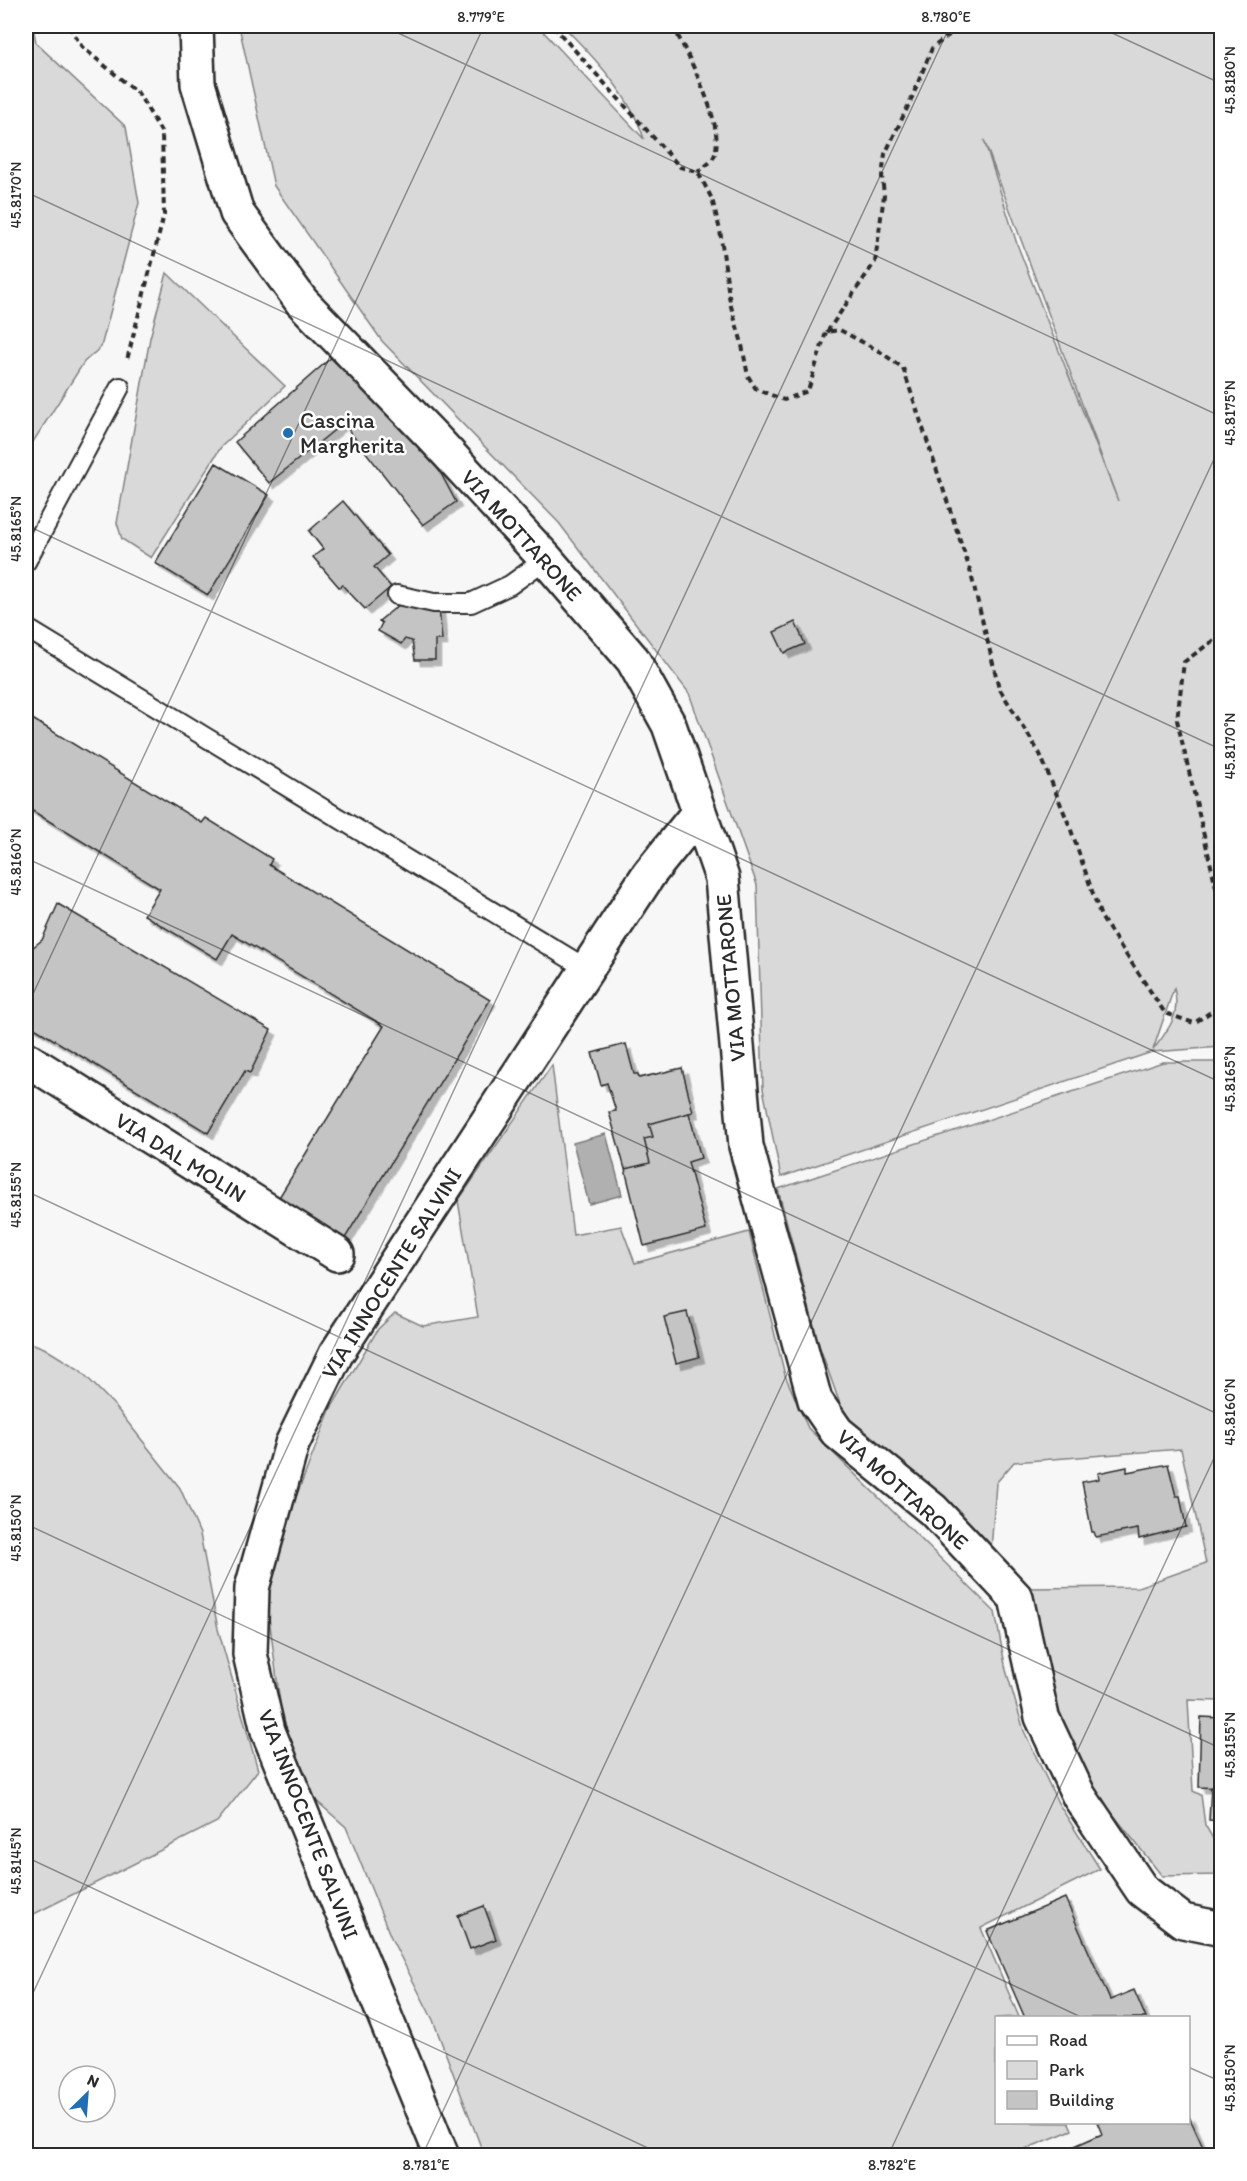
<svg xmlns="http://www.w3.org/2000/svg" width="1247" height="2181" font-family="Itim,sans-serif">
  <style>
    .green { fill: #d9d9d9; stroke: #828282; stroke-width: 1.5; fill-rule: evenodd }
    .water { fill: #b0b0b0; stroke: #7b7b7b; stroke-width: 1.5 }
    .building { fill: #c4c4c4; stroke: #2b2b2b; stroke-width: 1.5; filter: url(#shadow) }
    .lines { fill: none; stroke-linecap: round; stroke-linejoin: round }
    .service-casing { stroke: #2b2b2b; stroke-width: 22 }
    .minor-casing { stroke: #2b2b2b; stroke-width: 38 }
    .path { stroke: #2b2b2b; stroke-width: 4; stroke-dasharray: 6 4.5; stroke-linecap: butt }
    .service { stroke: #fff; stroke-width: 18 }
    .minor { stroke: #fff; stroke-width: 33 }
    .ticks { fill: none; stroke: #2b2b2b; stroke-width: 1.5; stroke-opacity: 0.45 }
    .poi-dot { fill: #1f6fb2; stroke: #fff; stroke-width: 2 }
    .labels { text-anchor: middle; stroke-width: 5; stroke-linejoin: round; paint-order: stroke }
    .poi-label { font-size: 22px; fill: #2b2b2b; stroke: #fff; text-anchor: start }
    .street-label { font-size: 22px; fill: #2b2b2b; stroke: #fff }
    .neatline { fill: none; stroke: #2b2b2b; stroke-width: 2 }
    .ticks-label { font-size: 15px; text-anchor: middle; fill: #2b2b2b }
  </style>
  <defs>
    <filter id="shadow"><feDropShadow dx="5.5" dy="5.5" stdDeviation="0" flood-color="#0004"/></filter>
  </defs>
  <rect width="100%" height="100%" fill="#f7f7f7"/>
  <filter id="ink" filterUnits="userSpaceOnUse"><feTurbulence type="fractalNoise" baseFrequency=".0167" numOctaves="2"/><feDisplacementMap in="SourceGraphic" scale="12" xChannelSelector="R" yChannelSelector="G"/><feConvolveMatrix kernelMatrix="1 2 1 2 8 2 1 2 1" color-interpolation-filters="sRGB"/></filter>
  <g filter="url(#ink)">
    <!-- green -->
    <path class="green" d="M26,26H33L36,43L126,127L139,203L101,347L84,362L26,453Z
      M239,26H538L644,139C631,96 594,57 563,26H1221V1047L1152,1052L781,1177L763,1089L757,885L689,693L559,523L382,341L274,186ZM984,140L1118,501L1017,244ZM1174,988C1181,1015 1169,1029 1153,1050Z
      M167,273L285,386L221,447L151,558L122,539L117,523L150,338Z
      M1163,1062H1221V1701L1188,1700L1193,1791L1201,1795L1205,1825L1221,1852V1875L1162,1876L1097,1794L1050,1716L1026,1588L1138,1587L1206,1563L1181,1449L1014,1462L996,1483L991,1551L845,1418L819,1345L778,1189Z
      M552,1065L573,1235L621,1226L635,1263L749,1232L785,1375L808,1428L995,1612L1006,1670L1024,1731L1058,1803L1100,1869L981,1928L1019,2017L996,2018V2122L1069,2123L1072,2130L1008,2156H840L838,2153L835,2156L484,2155L433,2020L392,1940L346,1827L312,1797L282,1719L267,1601L291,1510L330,1410L378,1329L395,1313L423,1326L478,1317L458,1201Z
      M26,1341L44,1348L80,1370L114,1405L180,1488L200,1534L218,1629L258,1770L217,1822L26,1918Z"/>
    <!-- water -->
    <path class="water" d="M606,1134L622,1195L589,1204L573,1143Z"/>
    <!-- building -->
    <path class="building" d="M341,349L422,443L440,472L456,502L423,525L343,423L269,483L235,442Z
      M216,463L269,495L208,595L155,563Z
      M343,501L388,555L374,567L391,587L365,609L342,585L339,587L313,557L323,549L309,531Z
      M405,600L439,608L442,640H435V660H415L412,641L405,639L401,644L378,631L382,623L379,621Z
      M795,622L805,644L784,653L774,632Z
      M26,715L202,823L206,818L272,859L269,865L490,1000L344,1240L278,1199L384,1026L232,934L217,959L144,915L160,889L26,807Z
      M58,904L271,1030L250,1073L245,1071L208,1133L26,1023V958L32,948L42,940Z
      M626,1044L634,1074H638L639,1078L682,1068L693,1112L649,1124L653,1137L644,1139L650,1163L625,1169L609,1112L616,1111L607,1083L601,1085L592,1053Z
      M689,1113L701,1158L688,1162L706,1230L644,1246L625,1169L650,1163L644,1139L653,1137L649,1124Z
      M687,1312L699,1357L676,1363L664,1317Z
      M1168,1464L1176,1496H1180L1186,1527L1139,1539L1138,1529L1096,1537L1094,1532H1092L1082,1482L1099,1479L1098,1473L1127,1467V1472Z
      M1201,1717L1222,1718V1788L1199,1787Z
      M1211,1787L1222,1788V1821L1209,1820Z
      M1065,1898L1110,2000L1134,1990L1146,2018H1025L987,1931Z
      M484,1906L496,1939L470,1949L458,1916Z
      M1188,2114L1207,2156H1052L1102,2134L1097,2122H1188Z"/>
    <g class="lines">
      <!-- service casing -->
      <g class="service-casing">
        <path id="service" d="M26,562L120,387
          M397,595L434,603H471L510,585L546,559
          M26,628L587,969"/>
      </g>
      <!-- minor casing -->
      <g class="minor-casing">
        <path id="minor" d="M196,26L198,84L237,213L302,302L432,436L546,559L633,660L669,725L722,878L746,1146L815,1400L837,1432L933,1510L1016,1598L1042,1717L1079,1796L1142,1890L1183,1921L1222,1929
          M26,1059L337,1254
          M442,2156L268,1731L250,1654L252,1588L292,1444L336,1354L649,874L699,812"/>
      </g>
      <!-- path -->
      <path class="path" d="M69,26L82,47L138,93L162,133L164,215L127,360
        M553,26L680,167L698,172L712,199L720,230L730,303L741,340L748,376L756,389L784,400L808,391L826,332L840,330L879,351L903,368L970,570L999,688L1040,754L1070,827L1101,917L1165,1013L1194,1023L1217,1008L1222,989
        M673,26C686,52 731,133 712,160C709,164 702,168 698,172
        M827,332L875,262L884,195L882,176L885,154L911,100L932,48L961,26
        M1222,634L1184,662L1177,720L1222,913"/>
      <!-- service -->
      <use href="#service" class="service"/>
      <!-- minor -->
      <use href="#minor" class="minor"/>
    </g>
  </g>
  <!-- ticks -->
  <path class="ticks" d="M383,26L1222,417M1097,26L1222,84M26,192L1222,750M26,525L1222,1083M26,858L1222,1416M26,1009L484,26M26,1191L1222,1749M26,1524L1083,2018M26,1857L665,2156M26,2008L950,26M1188,2067L1222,2082M422,2156L1222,442M888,2156L1222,1441"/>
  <!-- markers -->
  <circle class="poi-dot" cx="288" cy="433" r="6"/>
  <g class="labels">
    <!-- poi labels -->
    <g class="poi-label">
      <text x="300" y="428">Cascina<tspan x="300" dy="25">Margherita</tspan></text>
    </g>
    <!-- street labels -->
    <g class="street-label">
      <text transform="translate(522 535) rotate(48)" y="8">VIA MOTTARONE</text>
      <text transform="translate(730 978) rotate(-95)" y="8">VIA MOTTARONE</text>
      <text transform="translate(181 1157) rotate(32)" y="8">VIA DAL MOLIN</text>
      <text transform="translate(391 1273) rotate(-58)" y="8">VIA INNOCENTE SALVINI</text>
      <text transform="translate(903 1489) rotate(42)" y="8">VIA MOTTARONE</text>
      <text transform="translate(309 1824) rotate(69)" y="8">VIA INNOCENTE SALVINI</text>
    </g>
  </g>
  <!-- margin -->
  <rect width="1247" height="2181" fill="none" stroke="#fff" stroke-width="66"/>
  <!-- legend -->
  <rect x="995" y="2016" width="195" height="108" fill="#ffffff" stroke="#aaaaaa" stroke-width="1.5"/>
  <rect x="1007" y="2036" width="30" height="9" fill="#ffffff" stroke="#aaaaaa" stroke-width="1.5"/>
  <text x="1049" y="2046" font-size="18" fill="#2b2b2b">Road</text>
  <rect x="1007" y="2061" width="30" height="18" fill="#d9d9d9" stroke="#aaaaaa" stroke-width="1.5"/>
  <text x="1049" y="2076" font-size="18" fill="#2b2b2b">Park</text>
  <rect x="1007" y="2091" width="30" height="18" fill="#c4c4c4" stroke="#aaaaaa" stroke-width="1.5"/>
  <text x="1049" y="2106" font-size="18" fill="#2b2b2b">Building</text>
  <!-- north arrow -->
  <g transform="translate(87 2094) rotate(25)"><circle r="28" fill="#ffffff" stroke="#aaaaaa" stroke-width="1.5"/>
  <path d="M0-4.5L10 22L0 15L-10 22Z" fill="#1f6fb2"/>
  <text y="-9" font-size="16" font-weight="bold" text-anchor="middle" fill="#2b2b2b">N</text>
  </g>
  <rect x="33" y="33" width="1181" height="2115" class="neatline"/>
  <g class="ticks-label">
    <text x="481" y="22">8.779°E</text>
    <text x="946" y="22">8.780°E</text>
    <text transform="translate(1230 80) rotate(-90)" y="5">45.8180°N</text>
    <text transform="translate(16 195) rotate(-90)" y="5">45.8170°N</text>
    <text transform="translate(1230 413) rotate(-90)" y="5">45.8175°N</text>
    <text transform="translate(16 529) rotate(-90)" y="5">45.8165°N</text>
    <text transform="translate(1230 746) rotate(-90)" y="5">45.8170°N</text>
    <text transform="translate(16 862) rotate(-90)" y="5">45.8160°N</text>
    <text transform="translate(1230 1079) rotate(-90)" y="5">45.8165°N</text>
    <text transform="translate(16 1195) rotate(-90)" y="5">45.8155°N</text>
    <text transform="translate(1230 1412) rotate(-90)" y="5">45.8160°N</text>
    <text transform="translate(16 1528) rotate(-90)" y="5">45.8150°N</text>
    <text transform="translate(1230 1745) rotate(-90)" y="5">45.8155°N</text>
    <text transform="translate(16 1861) rotate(-90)" y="5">45.8145°N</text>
    <text transform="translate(1230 2078) rotate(-90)" y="5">45.8150°N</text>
    <text x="426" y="2170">8.781°E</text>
    <text x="892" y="2170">8.782°E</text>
  </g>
</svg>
